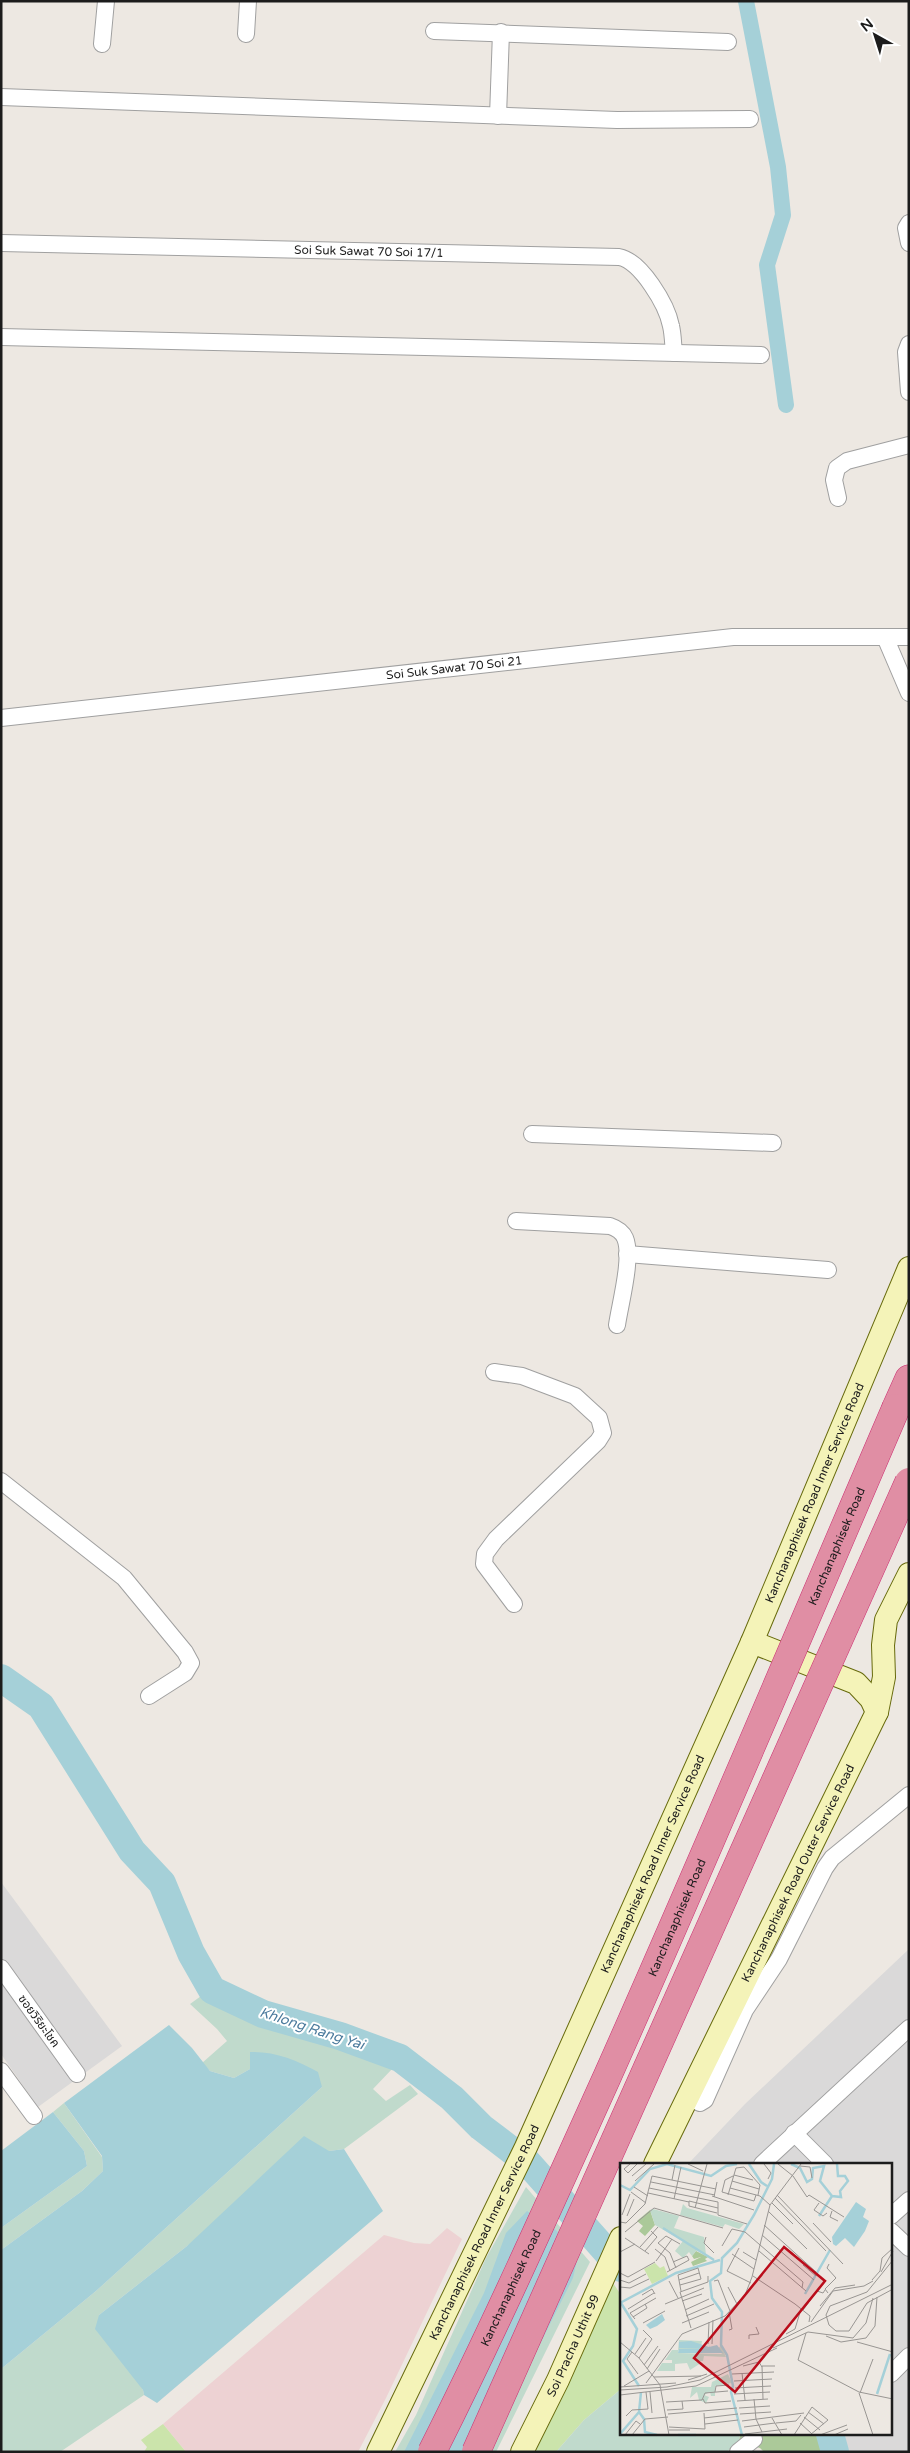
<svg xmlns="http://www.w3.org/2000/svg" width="910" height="2453" font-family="'Varela Round','Noto Sans Thai',sans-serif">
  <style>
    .residential { fill: #dad9d9 }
    .commercial { fill: #edd2d3 }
    .grass { fill: #cbe4ab }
    .forest { fill: #abc999 }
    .wetland { fill: #c0dacc }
    .water { fill: #a5d0d8 }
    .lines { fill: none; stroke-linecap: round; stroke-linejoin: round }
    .canal { stroke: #a5d0d8; stroke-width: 16 }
    .river { stroke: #a5d0d8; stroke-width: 28 }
    .minor-casing { stroke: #a0a0a0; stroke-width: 18 }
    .secondary-casing { stroke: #676a0c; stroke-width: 24 }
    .motorway-casing { stroke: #cb2f71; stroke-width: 29 }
    .minor { stroke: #fff; stroke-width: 16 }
    .secondary { stroke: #f4f3b8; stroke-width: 22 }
    .motorway { stroke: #e08ea4; stroke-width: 28 }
    .motorway-bridge-casing { stroke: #cb2f71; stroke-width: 29; stroke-linecap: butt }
    .motorway-bridge { stroke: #e08ea4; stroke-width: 28 }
    .labels { text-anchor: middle; stroke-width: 4; stroke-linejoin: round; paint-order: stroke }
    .street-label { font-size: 12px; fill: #1c1c1c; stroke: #fff }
    .water-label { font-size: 14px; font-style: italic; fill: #4c7b9d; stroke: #fff }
    .inset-river { fill: none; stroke: #a5d0d8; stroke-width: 2.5 }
    .inset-road { fill: none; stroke: #999693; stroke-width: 1 }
    .view { fill: #ba0d1b; fill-opacity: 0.15; stroke: #ba0d1b; stroke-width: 2.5 }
    .inset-edge { fill: none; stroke: #1c1c1c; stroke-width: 2.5 }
  </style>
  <rect width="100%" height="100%" fill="#ede8e2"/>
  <!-- residential -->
  <path class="residential" d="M1,1882L122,2046L38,2107L1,2054Z
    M909,1949V2452H843L838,2434H891V2164H688L745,2104Z"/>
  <!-- commercial -->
  <path class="commercial" d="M447,2228L462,2239L386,2398L358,2452H186L163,2424L384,2235L414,2243L430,2244Z"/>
  <!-- grass -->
  <path class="grass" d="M611,2280L621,2295V2389L584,2420L556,2452H529Z
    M163,2424L186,2452H144L147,2447L141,2440Z"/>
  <!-- forest -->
  <path class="forest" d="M740,2434H817L822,2452H764L760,2448L739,2441Z"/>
  <!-- wetland -->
  <path class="wetland" d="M208,1991C268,2021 333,2039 393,2068L373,2089L386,2101L410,2085L418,2094L344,2149L329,2151L187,2246L99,2315L143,2390L144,2395L60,2452H1V2369L96,2291L322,2087L250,2069L234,2078L210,2071L202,2063L227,2041L217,2029L190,2004Z
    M64,2103L102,2157L103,2171L82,2191L1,2250V2228L87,2166L84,2151L53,2112Z
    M526,2187L590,2262L496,2452H395L416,2415L486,2258Z
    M621,2389V2434H740L739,2441L727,2452H556L584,2420Z"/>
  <!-- water -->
  <path class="water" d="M169,2025L192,2048L210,2071L234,2078L250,2069V2052C274,2051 297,2060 318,2072L322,2087L96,2291L1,2369V2250L82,2191L103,2171L102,2156L64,2103Z
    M53,2112L84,2151L87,2166L1,2228V2151Z
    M304,2136L329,2151L344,2149L383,2211L157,2403L144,2395L143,2390L95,2329L99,2315L187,2246Z
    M527,2211L556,2230L578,2256L573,2278L486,2452H404L484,2293L506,2233Z"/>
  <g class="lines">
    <!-- canal -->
    <path class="canal" d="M746,1L778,167L783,215L767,265L786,405"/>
    <!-- river -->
    <path class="river" d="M1,1678L41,1706L132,1851L162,1883L191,1953L212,1990L263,2014L340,2036L400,2058L452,2098L481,2127L528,2163L621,2268
      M830,2434L835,2452"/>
    <!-- minor casing -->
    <g class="minor-casing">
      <g id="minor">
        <path d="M434,31L728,42"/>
        <path d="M246,34L248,1"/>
        <path d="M102,44L106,1"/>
        <path d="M1,97L617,120L750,119"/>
        <path d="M498,116L501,32"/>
        <path d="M909,223L906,228L909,243"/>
        <path id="s1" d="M1,243L619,257C641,261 667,305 671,326C673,334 673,344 674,353"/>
        <path d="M1,337L761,355"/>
        <path d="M909,344L906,352L909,392"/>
        <path d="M838,498L834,480L837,468L847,461L909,445"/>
        <path d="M885,637L909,693"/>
        <path id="s2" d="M1,718L733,637H909"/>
        <path d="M532,1134L773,1143"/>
        <path d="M516,1221L610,1226C616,1228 622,1231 625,1238C633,1257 620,1304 617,1325"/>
        <path d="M627,1254L828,1270"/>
        <path d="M494,1372L522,1376L575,1396L599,1418L603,1433L598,1441L496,1539L485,1554L484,1564L514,1604"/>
        <path d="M1,1481L124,1578L185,1652L191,1663L185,1673L149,1696"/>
        <path d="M1,1968L77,2074"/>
        <path d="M1,2071L34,2116"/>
        <path d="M687,2097L700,2103L705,2100L745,2010L779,1959L825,1868L832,1858L909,1795"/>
        <path d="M794,2133L825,2164"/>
        <path d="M762,2164L909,2028"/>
        <path d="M891,2216L909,2200"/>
        <path d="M891,2231L909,2248"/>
        <path d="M891,2374L909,2356"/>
        <path d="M738,2452L754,2439"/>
      </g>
    </g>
    <!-- secondary casing -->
    <g class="secondary-casing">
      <g id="secondary">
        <path d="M752,1642L856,1683L871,1699L877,1712"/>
        <path id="s3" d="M655,2164L877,1712L884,1677L883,1645L886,1620L909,1574"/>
        <path id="s4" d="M378,2452L526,2147L752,1642L909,1268"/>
        <path id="s5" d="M522,2452L558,2380L621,2238"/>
      </g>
    </g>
    <!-- motorway casing -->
    <g class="motorway-casing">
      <path id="motorway" d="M896,1408L909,1379"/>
    </g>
    <!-- minor -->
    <use href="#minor" class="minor"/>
    <!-- secondary -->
    <use href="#secondary" class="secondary"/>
    <!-- motorway -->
    <use href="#motorway" class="motorway"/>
    <!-- motorway-bridge casing -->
    <g class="motorway-bridge-casing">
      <g id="motorway-bridge">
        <path id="s6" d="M432,2452C494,2329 550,2203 607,2077C706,1855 800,1631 896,1408"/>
        <path d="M476,2452L909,1482"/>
      </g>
    </g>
    <!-- motorway-bridge -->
    <use href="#motorway-bridge" class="motorway-bridge"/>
  </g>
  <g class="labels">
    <!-- street labels -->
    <g class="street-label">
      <text dy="4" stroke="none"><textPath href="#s1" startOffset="368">Soi Suk Sawat 70 Soi 17/1</textPath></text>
      <text dy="4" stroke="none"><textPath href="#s2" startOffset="456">Soi Suk Sawat 70 Soi 21</textPath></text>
      <text dy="4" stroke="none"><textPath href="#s4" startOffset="1054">Kanchanaphisek Road Inner Service Road</textPath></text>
      <text dy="4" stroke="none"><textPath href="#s6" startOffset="992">Kanchanaphisek Road</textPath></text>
      <text dy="4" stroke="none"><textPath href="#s4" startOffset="649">Kanchanaphisek Road Inner Service Road</textPath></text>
      <text dy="4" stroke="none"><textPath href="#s3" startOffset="324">Kanchanaphisek Road Outer Service Road</textPath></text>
      <text dy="4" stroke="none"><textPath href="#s6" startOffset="588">Kanchanaphisek Road</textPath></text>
      <text transform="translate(39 2021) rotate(54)" y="4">ซอยวิริยะโชค</text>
      <text dy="4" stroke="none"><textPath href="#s4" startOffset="244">Kanchanaphisek Road Inner Service Road</textPath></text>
      <text dy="4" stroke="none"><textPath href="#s6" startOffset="182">Kanchanaphisek Road</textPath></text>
      <text dy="4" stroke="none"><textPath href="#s5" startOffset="118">Soi Pracha Uthit 99</textPath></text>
    </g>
    <!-- water labels -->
    <g class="water-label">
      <text transform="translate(312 2028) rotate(18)" y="5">Khlong Rang Yai</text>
    </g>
  </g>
  <!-- overview -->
  <g transform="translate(620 2163)">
    <rect width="272" height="272" fill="#ede8e2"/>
    <path d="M35,100L40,105L44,103L48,113L32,121L24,106Z" fill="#cbe4ab"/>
    <path d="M30,47L35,62L25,73L19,68L23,63L17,58ZM76,88L88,94L85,96L87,98L73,103L71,99L81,94L74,96L72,93Z" fill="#abc999"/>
    <path d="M63,41L67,45L124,61L119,66L105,61L103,64L60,52ZM33,46L59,53L54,65L84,74L86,92L77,87L72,93L69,89L63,95L55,88L63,78L35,62L30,47ZM59,177L82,178L81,184L89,185L90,182V186H59L58,190L102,191L98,186L101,182L106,194L84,193L83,198H74L81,200L70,207L67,200L55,201V208H37L42,200H52V197H45L52,187H58ZM108,211L112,220L95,223V233H91L90,229L84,232L89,234L86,240L79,237L77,229L70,235L72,224H91L92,219Z" fill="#c0dacc"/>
    <path d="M236,39L246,46L243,54L249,58L245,68L234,84L225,75L216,83L213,81L212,74ZM42,151L45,157L37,163L30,166L26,162ZM71,178L89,184L97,182L103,190H58L59,186H90L59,185V179Z" fill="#a5d0d8"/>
    <path class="inset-river" d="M129,1L141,19L147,23M171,1L180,5L187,19L192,16L193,5L204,3L200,18L212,33L221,34L220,28L228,18L225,13H218L217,1M0,22L10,27L30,6L47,1L91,13L106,3L117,1M199,53L212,33M43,65L94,97M185,131L210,87M0,140L56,110L100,97M1,140L17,166L13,183L3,198L19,223M257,231L270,191M19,249L24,256L25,269L37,272M0,271L19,249L21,229M58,272H76M122,272L111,229L113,223L107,192L101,182L102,149L92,135L90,118L101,110L102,95L117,80L134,52L152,16L154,1"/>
    <path class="inset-road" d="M10,1L4,6L8,10L17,1M68,1L83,8M144,1L151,10L148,16M158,1L173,13L187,34L189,32L224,54M180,3L190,4L192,15M114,12L133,17M12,13L26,1M113,13L105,17L102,29L134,38L136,32M52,17L55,2M15,18L34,1M112,18L139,26M31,19L95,32M14,24L28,33M29,25L98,39V52L127,61M110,25L140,33L150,42M11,29L26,40M28,30L69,39M108,32L116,5L124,4L140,22L138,32M157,32L223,101M92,33L134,47M94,34L97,19M155,35L206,88M54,36L61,4M69,38V43L97,50M69,38L98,45M152,40L173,61M199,40L194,47L203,53L207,50M75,45L87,1M148,48L187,86M212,48L210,54L218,58M2,52L10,31M7,53L14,36M0,59L6,60L25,41L32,13L96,26M193,60L211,79M144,62L196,109M5,69L34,45L103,65M142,72L194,117M86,74L84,80L94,90M5,75L29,91M102,83L112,66L125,69L183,119L182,125M20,84L38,64M119,85L107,108L131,120M35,86L45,94L50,108M25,88L37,74L31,68M139,88L186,128M0,89L15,81M123,89L136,97M112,91L134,106M273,97L247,129L210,143L206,152L209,162L216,168H229L247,140L273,126M36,98L52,76M183,102L196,113M56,105L50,90L38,80L46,73L60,81M47,109L69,97L67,93L53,99M261,109L273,88M0,110L8,114L35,99M133,113L175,141L190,153L189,159M0,117L9,120L26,111M59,117L79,110M252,117L260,108L262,95L273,85M49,118L58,135M94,118L98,117L110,148M60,122L81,116L78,105L58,112L61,128M0,124L10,125L29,116M108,124L117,141M208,130L205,126L216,115L207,105L209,101M22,132L32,126L35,131M62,138L82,131M45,141L84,125M200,143L215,125L235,122M8,146L34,130M65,147L89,136M183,147L197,128L203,130L205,127M66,153L94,141M13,154L27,145L25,141M15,156L10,150L36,135M191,159L213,128L244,123L253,118M23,160L45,148M62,160L89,149M71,165L60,129L88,119V113M109,167L112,166L109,149M186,170L178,197L239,229L273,236M166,171L175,166L181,146M206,173L221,179L246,175L255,163L257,134M129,176V172L139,171L136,164M0,179L19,195L40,222L49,272M237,179L273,189M88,181L89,159M92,181L93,157M153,185L188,169L233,175L246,160L253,135M12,189L7,196L18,211M15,191L26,175M19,195L32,176L23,167M24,202L38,183M123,203L139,199L142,204M27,206L40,186M122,210L125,237M112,211L154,209M34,214L81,213M68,217L87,211M114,218L152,216M26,220L62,171L105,153L125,132L132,114L150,42L181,1M4,223L29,208M0,224L56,220M115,225L151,223M0,227L47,224L80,217L273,121M30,229L32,250M95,229L96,223L109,222M239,230L253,272M240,230L253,196M114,231L150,229M0,232L76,223L157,185M83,236L85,240L111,238M134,236L136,256L142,269M143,236L142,203H155M117,238L148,236M46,239L82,237L85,230L108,228M119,245L150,243M47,247L63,246L62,238M188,249L204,261M48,251L117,245M120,251L151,249M6,253L12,247L28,246L26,229M184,254L200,267M84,255L118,251M152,255L162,272M122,258L184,250M156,260L176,258L181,252M180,260L192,271M85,261L118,257M49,264L85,266L84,250M124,264L155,260M49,267H70M125,271L167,266M5,272L16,258L20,261M12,272L25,256L48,254M174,272L192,244L208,257L190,272M200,272L227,262M214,272L228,266"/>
    <path class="view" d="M164,84L205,118L115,229L74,195Z"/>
    <rect width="272" height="272" class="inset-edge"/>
  </g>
  <!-- border -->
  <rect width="910" height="2453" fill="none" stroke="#1c1c1c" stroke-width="5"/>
  <!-- north arrow -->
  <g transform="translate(875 35) rotate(321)" stroke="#ffffff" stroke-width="4" paint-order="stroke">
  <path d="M0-4L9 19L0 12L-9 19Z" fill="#1c1c1c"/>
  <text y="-8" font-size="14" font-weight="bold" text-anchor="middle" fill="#1c1c1c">N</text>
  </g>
</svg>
